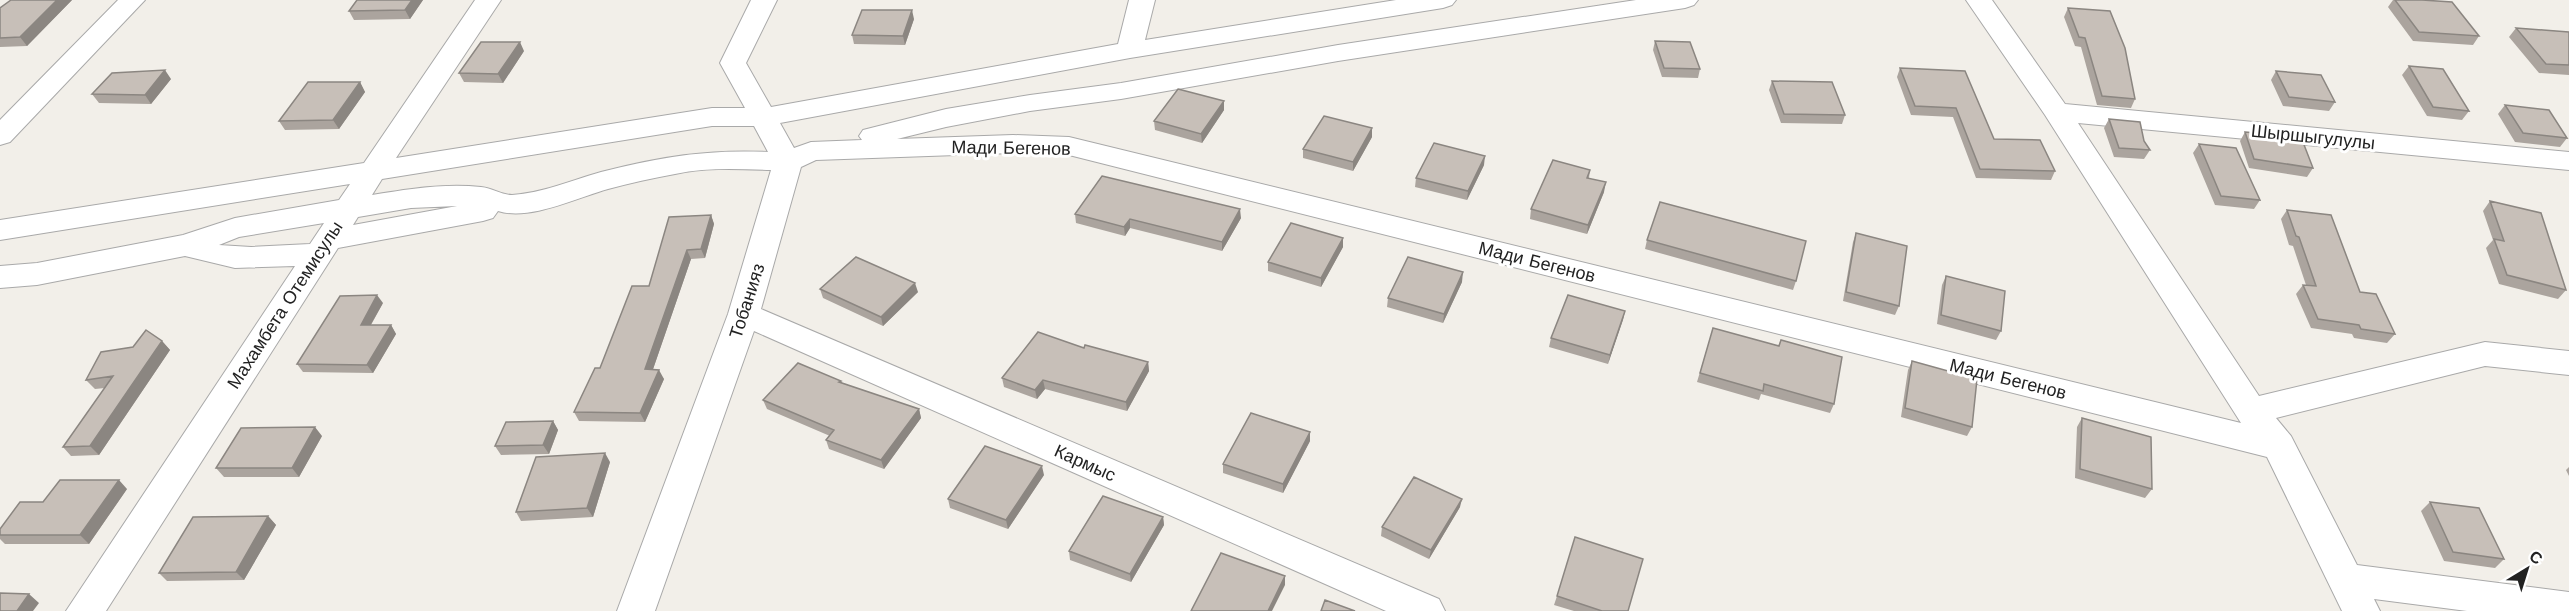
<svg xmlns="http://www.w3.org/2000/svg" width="2569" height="611" font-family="'Work Sans',sans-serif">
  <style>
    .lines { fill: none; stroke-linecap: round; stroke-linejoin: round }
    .minor-casing { stroke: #a9a9a9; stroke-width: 2 }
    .minor { fill: #fff; fill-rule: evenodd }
    .wall { fill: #aba49e }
    .shaded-wall { fill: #8b8681 }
    .building { fill: #c7bfb8; stroke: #8b8681; stroke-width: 1.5 }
    .labels { text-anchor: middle; stroke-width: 6; stroke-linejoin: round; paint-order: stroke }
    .street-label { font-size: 18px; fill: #222; stroke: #fff }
  </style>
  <rect width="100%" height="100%" fill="#f2efe9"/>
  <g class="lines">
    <!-- minor casing -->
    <g class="minor-casing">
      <path id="minor" d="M118,0H145L10,142L0,145V120Z
        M475,0H501L396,158L712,108H745L720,63L751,0H777L746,63L771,107L1118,44L1129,0H1155L1145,40L1396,0H1456L1452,5L1443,8L1130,58L780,123L794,148L811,142L862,140L859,136L863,130L946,109L1030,95L1121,83L1338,45L1636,0H1698L1694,5L1685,8L1338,61L1121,99L1030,111L946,127L897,139L1013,135L1069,137L2241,423L2045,115L1966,0H1992L2065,104L2569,152V170L2078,123L2259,396L2485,342L2569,351V375L2485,366L2276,418L2291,436L2357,565L2569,592V611H2467L2374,599L2380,611H2342L2267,457L1069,155L1013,153L816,160L801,167L761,309L1439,599L1445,611H1386L754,331L655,611H617L728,314L771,170C739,169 707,167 675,174C653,178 630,183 608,189C576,198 530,221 498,211L493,218L483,221L338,248L106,611H66L295,266L235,268L185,256L37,285L0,288V266L37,263L183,235L235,218L339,200L350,184L0,240V220L364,163ZM712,126H754L768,152C708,149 659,157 601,172C572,180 543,193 512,195C502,195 492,188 481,187C445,183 408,189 372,195L382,179ZM457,206L353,225L358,217L411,208ZM324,223L310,244L251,247L219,245L239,237Z"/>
    </g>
    <!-- minor -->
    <use href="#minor" class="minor"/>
  </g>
  <!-- wall -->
  <path class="wall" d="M11,0H72L27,46L0,47V8Z
    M357,0H423L410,19L354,20L349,11Z
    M2393,0H2422L2479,36L2473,45L2413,41L2388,7Z
    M2068,8L2135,99L2131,108L2097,105L2081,47L2075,46L2064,17Z
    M914,19L905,45L854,44L852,35Z
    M2516,28L2569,32V75L2539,73L2509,37Z
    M1655,41L1700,69L1698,78L1662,77L1653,50Z
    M524,51L503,83L464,82L459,73Z
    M2409,66L2469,111L2462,120L2427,116L2402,75Z
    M1900,68L1965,71L1994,139L2055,171L2051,180L1976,178L1953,117L1911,115L1897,77Z
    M2276,71L2335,102L2329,111L2283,106L2271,80Z
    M171,79L151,104L99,103L92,94Z
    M1772,81L1845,115L1842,124L1781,123L1769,90Z
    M360,82L365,92L339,129L285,130L279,121Z
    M1224,101V110L1202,143L1155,130L1154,121Z
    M2505,105L2567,138L2560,147L2515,142L2498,114Z
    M2109,119L2144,141L2150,150L2144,159L2114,157L2104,128Z
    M2245,132L2313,168L2307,177L2249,168L2240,141Z
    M1372,137L1353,171L1303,158V149Z
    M2199,144L2260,200L2254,209L2215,205L2193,153Z
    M1484,165L1467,200L1415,187L1416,178Z
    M1590,170L1589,178L1604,192L1587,234L1530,219L1531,209Z
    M2490,201L2566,290L2558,299L2499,284L2486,248L2493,240L2483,211Z
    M2287,210L2360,292L2395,334L2387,343L2354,338L2352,334L2311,328L2296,294L2303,285H2306L2293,246L2289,245L2281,219Z
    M1075,214L1241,218L1222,251L1130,228L1125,236L1076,223Z
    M711,215L714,224L705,258L691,259L653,369L664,379L645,422L579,421L574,412L649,286Z
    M1856,233L1899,306L1895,315L1843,301L1853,242Z
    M1343,238V247L1321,287L1268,271V262Z
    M1647,240L1796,281L1793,290L1645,249Z
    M1946,276L2001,331L1996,340L1937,324L1942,285Z
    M1462,282L1443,323L1387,307L1388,298Z
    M820,289L918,292L883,326L823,298Z
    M383,303L371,325H391L396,334L373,373L303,372L297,364Z
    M1625,311L1608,364L1549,347L1551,338Z
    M1713,328L1778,346L1781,340L1834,404L1830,413L1761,394L1759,400L1697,382Z
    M162,341L170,350L99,455L71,456L63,447L105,388L95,389L86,380Z
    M1912,361L1972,427L1967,436L1901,417L1908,370Z
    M1148,362L1149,371L1127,411L1045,389L1037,399L1004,387L1002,378Z
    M841,381L842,383L919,409L921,418L884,469L829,449L826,440L830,436L767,409L763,400Z
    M2082,418L2152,489L2145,498L2075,478L2077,427Z
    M553,421L558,430L549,454L501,455L495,446Z
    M322,436L299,477H224L216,468Z
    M1310,441L1283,493L1223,473V464Z
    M610,462L593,517L521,521L516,512Z
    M2569,467V476L2566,470Z
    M1044,475L1008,529L950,508L948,499Z
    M127,489L89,544H5L0,539V529Z
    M2430,502L2504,559L2495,568L2444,561L2421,511Z
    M1460,507L1429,559L1381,536L1382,527Z
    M268,516L276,525L244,580L167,581L159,573Z
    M1163,517L1164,525L1131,582L1070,560L1069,551Z
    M1557,596L1628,611H1574L1554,605Z"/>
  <!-- shaded-wall -->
  <path class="shaded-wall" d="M57,0H72L27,46L20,37Z
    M412,0H423L410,19L405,10Z
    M912,10L914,19L905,45L903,36Z
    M520,42L524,51L503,83L498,74Z
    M165,70L171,79L151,104L145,95Z
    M360,82L365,92L339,129L333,120Z
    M1224,101V110L1202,143L1201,134Z
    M1372,128V137L1353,171V162Z
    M1485,156L1484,165L1467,200L1468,191Z
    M1606,182L1604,192L1587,234L1588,225Z
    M1240,209L1241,218L1222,251V242Z
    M711,215L714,224L705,258L701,249Z
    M1130,219V228L1125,236L1124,227Z
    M1343,238V247L1321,287V278Z
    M687,250L691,259L650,378L645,369Z
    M1463,272L1462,282L1443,323L1444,314Z
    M915,283L918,292L883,326L881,317Z
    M377,295L383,303L366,333L361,325Z
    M1625,311L1623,320L1608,364L1610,355Z
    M391,325L396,334L373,373L367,365Z
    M162,341L170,350L99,455L90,446Z
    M1148,362L1149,371L1127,411L1126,402Z
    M659,370L664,379L645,422L640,413Z
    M1043,380L1045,389L1037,399L1035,390Z
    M919,409L921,418L884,469L881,460Z
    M553,421L558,430L549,454L543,445Z
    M315,427L322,436L299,477L292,468Z
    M1310,432V441L1283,493V484Z
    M605,453L610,462L593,517L587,508Z
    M1042,466L1044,475L1008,529L1006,520Z
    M119,480L127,489L89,544L80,535Z
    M1462,499L1460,507L1429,559L1431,550Z
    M268,516L276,525L244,580L236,572Z
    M1163,517L1164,525L1131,582L1130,574Z
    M1285,576V585L1272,611H1268Z
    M29,594L39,603L33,611H17Z"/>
  <!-- building -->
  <path class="building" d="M11,0H57L20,37L0,38V8Z
    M357,0H412L405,10L349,11Z
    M2395,0H2422L2452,2L2479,36L2419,32Z
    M2068,8L2110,11L2125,48L2135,99L2102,96L2085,38L2079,37Z
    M862,10H912L903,36L852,35Z
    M2516,28L2569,32V65L2546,64Z
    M1655,41L1690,42L1700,69L1664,68Z
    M481,42H520L498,74L459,73Z
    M2409,66L2443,69L2469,111L2433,107Z
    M1900,68L1965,71L1994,139L2040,140L2055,171L1980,169L1956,108L1915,106Z
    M165,70L145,95L92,94L112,73Z
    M2276,71L2321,75L2335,102L2289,97Z
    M1772,81L1832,82L1845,115L1784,114Z
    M308,82H360L333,120L279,121Z
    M1178,89L1224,101L1201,134L1154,121Z
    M2505,105L2549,110L2567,138L2523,133Z
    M1324,116L1372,128L1353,162L1303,149Z
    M2109,119L2140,122L2144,141L2150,150L2119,148Z
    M2245,132L2301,137L2313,168L2254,159Z
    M1434,143L1485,156L1468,191L1416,178Z
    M2199,144L2236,148L2260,200L2221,196Z
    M1553,160L1590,170L1587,178L1606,182L1588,225L1531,209Z
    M1102,176L1240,209L1222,242L1130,219L1124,227L1075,214Z
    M2490,201L2541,213L2566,290L2507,275L2494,239L2504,241Z
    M1660,202L1806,241L1796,281L1647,240Z
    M2287,210L2331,215L2360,292L2376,294L2395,334L2361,329L2359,325L2318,319L2303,285L2316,286L2299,237L2296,236Z
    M711,215L701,249L687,250L645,369L659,370L640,413L574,412L595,368H600L632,286H649L669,217Z
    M1291,223L1343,238L1321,278L1268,262Z
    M1856,233L1907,246L1899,306L1846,292Z
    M856,257L915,283L881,317L820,289Z
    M1408,257L1463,272L1444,314L1388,298Z
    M1946,276L2005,291L2001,331L1941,315Z
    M377,295L361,325H391L367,365L297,364L340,296Z
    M1568,295L1625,311L1610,355L1551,338Z
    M1713,328L1779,346L1781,340L1842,357L1834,404L1764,384L1763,391L1700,373Z
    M146,330L162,341L90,446L63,447L113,376L86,380L101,352L133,347Z
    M1038,332L1084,348L1085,345L1148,362L1126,402L1043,380L1035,390L1002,378Z
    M1912,361L1977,379L1972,427L1905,408Z
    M798,363L841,381L839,382L919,409L881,460L826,440L834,430L763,400Z
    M1251,413L1310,432L1283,484L1223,464Z
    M2082,418L2151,437L2152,489L2080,469Z
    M553,421L543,445L495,446L506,422Z
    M315,427L292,468H216L241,428Z
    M985,446L1042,466L1006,520L948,499Z
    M605,453L587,508L516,512L536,457Z
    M1414,477L1462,499L1431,550L1382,527Z
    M60,480H119L80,535H0V529L20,502H43Z
    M1103,496L1163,517L1130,574L1069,551Z
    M2430,502L2479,508L2504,559L2453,552Z
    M268,516L236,572L159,573L193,517Z
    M1575,537L1643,559L1628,611H1602L1557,596Z
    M1221,553L1285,576L1268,611H1191Z
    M0,593L29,594L17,611H0Z
    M1325,600L1355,611H1321Z"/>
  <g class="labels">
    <!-- street labels -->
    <g class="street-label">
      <text transform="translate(2313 137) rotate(6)" y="6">Шыршыгулулы</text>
      <text transform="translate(1011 148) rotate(1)" y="6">Мади Бегенов</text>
      <text transform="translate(1537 262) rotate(14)" y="6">Мади Бегенов</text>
      <text transform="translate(747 301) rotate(-72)" y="6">Тобанияз</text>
      <text transform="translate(285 305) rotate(-57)" y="6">Махамбета Отемисулы</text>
      <text transform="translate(2008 379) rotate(14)" y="6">Мади Бегенов</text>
      <text transform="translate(1085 463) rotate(24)" y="6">Кармыс</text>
    </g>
  </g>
  <!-- north arrow -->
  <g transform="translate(2527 569) rotate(38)" stroke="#ffffff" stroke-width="4.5" paint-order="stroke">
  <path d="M0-4.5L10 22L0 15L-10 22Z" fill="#222222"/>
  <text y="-9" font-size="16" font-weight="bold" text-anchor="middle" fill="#222222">С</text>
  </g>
</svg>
